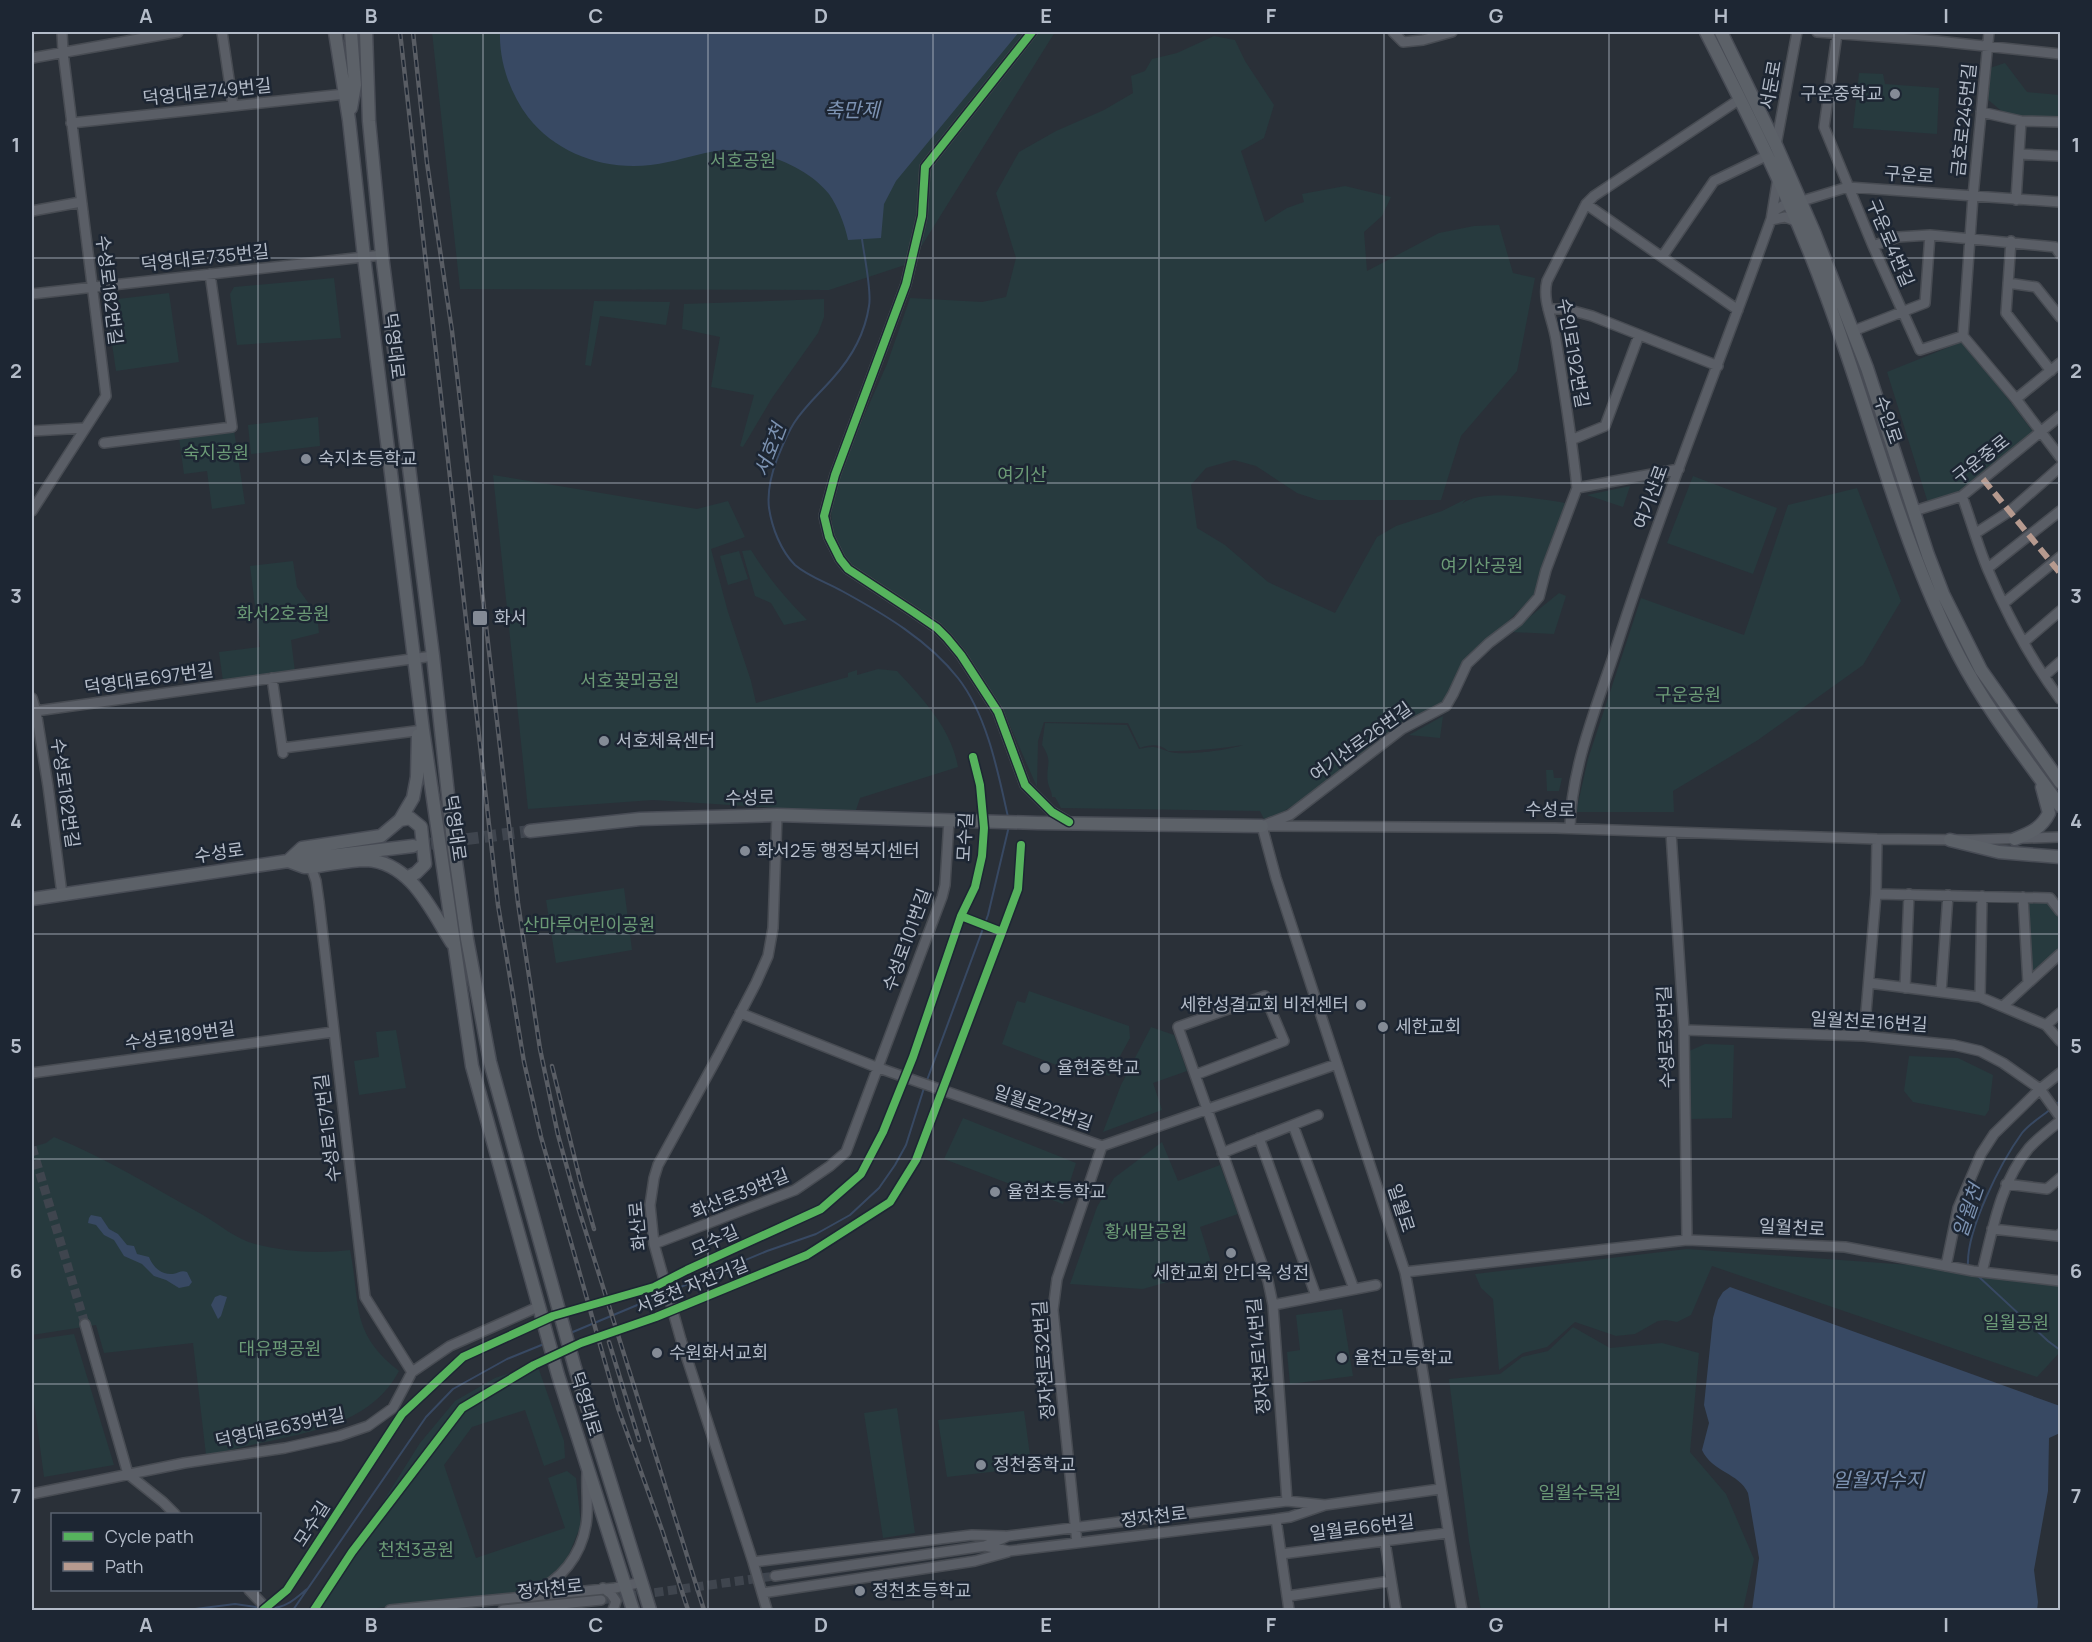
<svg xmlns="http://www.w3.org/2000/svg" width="2092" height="1642" font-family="Manrope,'Noto Sans KR',sans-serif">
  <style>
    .green { fill: #273a3e }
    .water { fill: #384963 }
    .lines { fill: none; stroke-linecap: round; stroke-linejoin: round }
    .stream { stroke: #384963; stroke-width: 2 }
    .minor-tunnel { stroke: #3f454e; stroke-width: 9; stroke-dasharray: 9 4.5; stroke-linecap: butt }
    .major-tunnel { stroke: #3f454e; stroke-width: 12; stroke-dasharray: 12 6; stroke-linecap: butt }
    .minor-casing { stroke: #484c53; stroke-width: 12 }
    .major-casing { stroke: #484c55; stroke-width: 15 }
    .minor { stroke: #5a5e66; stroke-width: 9 }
    .major { stroke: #5c6168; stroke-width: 12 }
    .rail-casing { stroke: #595d64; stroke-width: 4.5 }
    .rail { stroke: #1d2633; stroke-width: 2; stroke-dasharray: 7; stroke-linecap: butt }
    .quiet { stroke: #b69a8f; stroke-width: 6; stroke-dasharray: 12 6; stroke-linecap: butt }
    .cycleway-casing { stroke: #1d2633; stroke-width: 11 }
    .cycleway { stroke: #56b35d; stroke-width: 8 }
    .grid { fill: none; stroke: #b4bcc9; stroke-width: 1.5; stroke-opacity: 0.55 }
    .poi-dot { fill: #848b96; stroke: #1d2633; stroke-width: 2 }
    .labels { text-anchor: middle; stroke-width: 5; stroke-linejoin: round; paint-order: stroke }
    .street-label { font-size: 18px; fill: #b4bcc9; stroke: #1d2633 }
    .poi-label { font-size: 18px; fill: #b4bcc9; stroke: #1d2633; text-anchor: start }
    .park-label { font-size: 18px; fill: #6b9a76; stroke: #1d2633 }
    .water-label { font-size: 20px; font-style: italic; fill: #7c92b1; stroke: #1d2633 }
    .neatline { fill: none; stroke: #b4bcc9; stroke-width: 2 }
    .grid-label { font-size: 20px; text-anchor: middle; font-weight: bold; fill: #b4bcc9 }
  </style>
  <rect width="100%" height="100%" fill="#2a3038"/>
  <!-- green -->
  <path class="green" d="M432,32H1055L911,263L829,290L460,289Z
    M1214,36L1235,40L1245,61L1274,105L1264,138L1241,151L1265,222L1287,208L1304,202L1302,194L1345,186L1391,197L1382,216L1364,232L1367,271L1439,233L1474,226L1499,225L1513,273L1535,278L1517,371L1461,436L1441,500H1318L1297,493L1256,466L1234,460L1206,468L1191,485L1197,528L1225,545L1268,582L1335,613L1377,537L1396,526L1442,511L1466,499L1462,504C1481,488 1541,499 1565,503L1563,516L1535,595L1465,663L1445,704L1414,717L1311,795L1279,814L1278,816L1265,821L1260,811L1061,808L1055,797H1052C1052,791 1049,788 1048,783C1045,765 1054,763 1042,745L1045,723L1127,725L1139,749C1154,746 1153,746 1167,751C1180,757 1229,750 1243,745C1215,749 1196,751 1168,751C1159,743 1150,745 1140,748L1128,723L1044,722L1038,741L1037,787L1006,717L956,642L845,563L833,536L831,511L843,463L887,364L910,298L982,302L1006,297L1016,258L996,193L1019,152L1056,131L1104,110L1133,93L1131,76L1145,71L1152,59L1177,53Z
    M2005,63L2027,92L2060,95V119L2005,114L1986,98L1987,69Z
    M1859,73L1883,74L1885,84L1939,88L1937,134L1853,128Z
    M334,278L341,338L237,345L230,294L234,287Z
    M169,293L179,362L116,371L106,303L109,300Z
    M824,299V317L818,333L772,398L743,447L740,446L754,395L711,387L720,337L682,329L684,304Z
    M594,301L670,302L666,325L600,316L591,366L585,365Z
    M1964,341L2034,433L1960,493L1928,503L1887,372Z
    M318,417L320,446L251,454L248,425Z
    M234,430L245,504L212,509L207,471L184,474L179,438Z
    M493,475L697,509L728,501L745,537L711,549L728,612L751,681L756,703L848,677V673L857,670V675L878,669L897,671C923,699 951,728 958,767L860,798L855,813L653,800L528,809Z
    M1693,476L1777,508L1753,574L1667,543Z
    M1630,486L1623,507L1587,495Z
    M1857,488L1901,601L1863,665L1758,740L1673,791L1674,812H1576L1588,759L1641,598L1744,635L1788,505Z
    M751,550C767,576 785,598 807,620L784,625L771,603L755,596L742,551Z
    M739,551L748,579L728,585L720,556Z
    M293,561L297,587L317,615L319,633L291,640L295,672L223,681L219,652L260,647L250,566Z
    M1559,593L1566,596L1554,634L1511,632Z
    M1443,716L1440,738L1409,735Z
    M1546,770H1553L1554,778H1562L1559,791H1547Z
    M624,888L632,950L556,963L546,900Z
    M2028,902H2049L2060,920V950L2032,975Z
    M1029,991L1129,1026L1130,1038L1109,1076L1088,1068L1085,1076L1002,1044L1017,1001L1025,1003Z
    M1151,1027L1174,1035L1187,1071L1153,1083L1162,1110L1103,1132L1121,1085Z
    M396,1030L406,1088L359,1095L354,1061L379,1057L376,1032Z
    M1705,1044L1734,1045L1732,1118L1690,1119L1689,1051Z
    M1909,1056L1958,1058L1993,1075L1989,1110L1985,1116L1913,1102L1904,1091Z
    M963,1118L1076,1163L1063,1204L944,1159Z
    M54,1137C106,1158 154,1188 203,1215C220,1225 236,1239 255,1244C285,1252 320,1254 350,1250C361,1304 349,1332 399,1371C373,1420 320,1430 270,1441C249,1445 228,1451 206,1455L193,1343L104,1353L96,1325L32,1335V1147L46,1143Z
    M1162,1142L1178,1181L1220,1165L1238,1214L1200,1227L1213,1269L1143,1289L1070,1284L1097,1207L1114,1178Z
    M1687,1249L1938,1267L2060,1286V1352L2037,1377L1712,1266L1691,1315L1677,1322L1666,1320L1658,1321L1635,1334L1616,1336L1575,1322L1547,1347L1523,1353L1499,1370L1493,1299L1481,1288L1475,1274Z
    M1342,1309L1353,1376L1290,1384L1287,1352L1300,1350L1296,1315Z
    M1573,1327L1610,1348L1662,1343L1699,1353L1690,1452L1726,1494L1754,1559L1743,1610H1481L1469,1541L1449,1379L1500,1374L1522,1357L1548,1351Z
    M74,1334L114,1465L44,1477L32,1387V1340Z
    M537,1364L564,1441L565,1458L544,1466L525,1410L472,1427L444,1465L476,1558L565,1528L548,1478L567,1471L576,1478L581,1525L565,1564L540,1584L518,1592L359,1610L324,1609L320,1602L420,1443L455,1401L495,1378Z
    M897,1408L915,1533L883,1538L864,1413Z
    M1024,1411L1030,1455L1014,1456L1016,1469L947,1477L938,1420Z"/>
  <!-- water -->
  <path class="water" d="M500,32H1019L896,181L884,204L881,238L848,240C845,225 838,207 829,194C807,166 761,149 726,150C706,151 688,158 668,162C617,174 561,159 528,117C510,93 499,62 500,32Z
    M91,1215L101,1217L109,1229L118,1234L127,1245L134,1246L137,1254L149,1257C153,1267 161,1275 173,1274C179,1273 181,1270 187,1272L192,1282L189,1286L179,1288L166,1280L154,1276L142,1264L124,1256L114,1240L104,1235L96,1225L88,1223L89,1218Z
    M1730,1287L2060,1406V1433L2049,1438L2048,1491L2034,1570L2038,1602L2037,1610H1752L1759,1558L1748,1493C1739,1473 1712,1472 1702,1450L1709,1423L1704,1405L1713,1318L1718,1300L1723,1292Z
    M220,1295L227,1297L221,1316L218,1319L211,1305L215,1297Z"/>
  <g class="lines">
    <!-- stream -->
    <path class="stream" d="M862,239C864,255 872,292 869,306C865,333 851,358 833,378C820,393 805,406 794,423C787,434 782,447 777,459C771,475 767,491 769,508C772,528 781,551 795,565C809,577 826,582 842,591C884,614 928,640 958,678C987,715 998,772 1008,817
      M926,1083L988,915L1009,826
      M2055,1105L2060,1101
      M1968,1266C1966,1230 2001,1162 2022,1133C2029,1124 2042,1116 2051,1109
      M1978,1276L2048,1341L2060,1350
      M671,1291L767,1251L816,1234L850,1215L879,1188L895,1165L906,1145L924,1088
      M568,1334L666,1293
      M270,1608C285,1609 296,1598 307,1589
      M187,1610L235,1604L262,1608
      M293,1610L426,1417L453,1389L507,1359L544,1344"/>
    <!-- minor-tunnel -->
    <path class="minor-tunnel" d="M32,1147L85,1324
      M601,1600L775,1576"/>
    <!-- major-tunnel -->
    <path class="major-tunnel" d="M413,846L530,831"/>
    <!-- minor casing -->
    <g class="minor-casing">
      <path id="minor" d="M222,32L233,106
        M1032,32L925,167L922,216L906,284L835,475L824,516L829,537L840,559L848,569L912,611L937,628L947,638L961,655L998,712L1025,785L1052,812L1069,822
        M1393,32L1403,42L1423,40L1452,32
        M1817,32L1937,41L2060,54
        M1989,32L1973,196L1963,336L2016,399L2060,457
        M1837,34L1824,127L1873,246L1920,350L1963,336
        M32,58L178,32
        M1981,112L2021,121L2060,122
        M71,123L345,94
        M1776,145L1797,32
        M2019,154L2060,156
        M1778,177L1771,220L1785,217L1798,222
        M2016,200L2021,121
        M1586,204L1738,310
        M32,211L81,202
        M2011,241L2006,313L2051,371
        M1873,246L1898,237L1930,235L2055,247L2060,254
        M1662,257L1714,181L1768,155
        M2008,283L2036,287L2060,317
        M32,294L382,255
        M1548,309H1566L1592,316L1718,366
        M1853,331L1925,303L1930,235
        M2016,399L2060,363
        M32,431L85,428
        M1571,440L1605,426L1639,335
        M104,443L232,427L210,274
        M1577,488C1572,439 1564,389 1556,340C1553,320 1542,301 1547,281L1586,204L1594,196L1740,99
        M1962,496C1971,521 1978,546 1988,570C2007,615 2031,660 2060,699
        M32,511L106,396L63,52L62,32
        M1914,511L1962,496L2060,416
        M1976,533L2010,511L2060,467
        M1988,568L2060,511
        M2004,603L2060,557
        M2024,642L2060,611
        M2044,676L2060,662
        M272,678L283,753
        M32,698L36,711L48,786L62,894
        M32,714L36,711L433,656
        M283,748L423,730
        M1267,824L1290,815L1402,729L1446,706L1453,694L1467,664L1489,643L1518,621L1539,597L1546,570L1577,488L1679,469
        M1262,826L1276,878L1405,1272C1427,1384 1441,1498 1462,1610
        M1262,826L1555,828L1877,839L1970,840L2060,837
        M1570,828C1571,767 1597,706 1616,648C1663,501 1722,357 1774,211L1789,202L1802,201L1848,187L2060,202
        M1671,833L1684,1030L1687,1240
        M311,867L316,881L319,902L365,1297L412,1372
        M1876,894L1877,839
        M2023,897L2028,983
        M1869,983L1980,997L2046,1025L2060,1041
        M1905,988L1909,894
        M1941,992L1948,895
        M1980,997L1982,896
        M2003,1006L2060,954
        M740,1013L876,1067L1102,1146L1337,1064
        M2046,1025L2060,1013
        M1684,1030L1864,1036L1954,1045L1980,1051L2003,1063L2040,1089L2060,1117
        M1864,1036L1876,894L2050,898L2060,911
        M32,1073L333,1032
        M1195,1075L1284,1041L1265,996L1178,1027L1268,1281L1273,1305L1287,1501
        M1293,1125L1354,1289
        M1259,1138L1316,1296
        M1222,1153L1318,1115
        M2006,1184L2047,1189L2060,1178
        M1992,1229L2058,1236L2060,1234
        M654,1244L795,1190L830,1166L846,1152L942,897L945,885L949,820
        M1946,1266L1958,1208L1981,1154L1994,1134L2040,1089L2060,1073
        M1405,1272L1687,1240L1845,1247L1973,1271L2060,1281
        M1982,1272C1993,1229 2000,1183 2029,1148C2038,1138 2050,1129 2060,1121
        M1273,1305L1376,1285
        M85,1324L128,1474
        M128,1474L163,1502L175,1514
        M32,1494L184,1463L285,1448L339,1436L368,1426L393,1408L412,1372L450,1346L540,1306
        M1276,1519L1289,1610
        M1385,1542L1396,1610
        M1077,1543L1053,1310L1057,1279L1102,1146
        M985,1546L1009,1551L1276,1519L1290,1517L1325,1505L1440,1489
        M1281,1554L1447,1533
        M753,1562L972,1535L1005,1536
        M775,1576L985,1546L1008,1536L1287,1501L1325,1505
        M603,1588L611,1594L616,1601L613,1610
        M249,1590L268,1610
        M532,1592C561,1582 581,1555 586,1525C589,1508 586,1491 587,1473
        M762,1593L975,1561L1008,1552
        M1288,1596L1391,1581
        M390,1610L615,1588L642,1582
        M503,1610L601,1600
        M767,1610L753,1562L681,1340L654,1244L650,1205L654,1178L658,1165L718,1056L756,983L768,956L773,928L777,815"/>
    </g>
    <!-- major casing -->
    <g class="major-casing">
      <path id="major" d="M335,32L349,120L364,257L423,730L472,1066L558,1375L633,1610
        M351,32L355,85L351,108
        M366,32L369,121L382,255L433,656L453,841L467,939L490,1062L575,1368L650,1610
        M1706,32C1750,118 1793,204 1826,295C1871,415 1900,542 1959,656C1987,710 2025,757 2060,806
        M1721,32L1776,145L1814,232L1867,368L1928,555L1943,594L1981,670L2060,782
        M418,735L417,777L413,798L400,820L381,836L302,848L288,861L304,867H311C329,865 348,860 366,860C411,862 431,910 452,943
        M400,820L410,818L421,827L425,864L416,873L408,877
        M530,831L640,819L777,815L1038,823L1262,826
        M2015,839C2030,833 2041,829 2049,813L2042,787
        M1950,840L1999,852L2060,857
        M32,899L288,861L413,846"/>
    </g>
    <!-- minor -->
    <use href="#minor" class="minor"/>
    <!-- major -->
    <use href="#major" class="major"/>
    <!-- rail casing -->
    <g class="rail-casing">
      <path id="rail" d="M400,32L498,905L524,1062L541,1137L618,1408L662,1530L688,1610
        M413,32L427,163L452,331L518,903L540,1049L558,1135L578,1207L704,1610
        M552,1066L580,1180L594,1229
        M609,1342L639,1440"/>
    </g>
    <!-- rail -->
    <use href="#rail" class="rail"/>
    <!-- quiet -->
    <path class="quiet" d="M1983,479L2060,573"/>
    <!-- cycleway casing -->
    <g class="cycleway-casing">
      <path id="cycleway" d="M1032,32L925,167L922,216L906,284L835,475L824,516L829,537L840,559L848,569L912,611L937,628L947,638L961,655L998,712L1025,785L1052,812L1069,822
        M1002,932L1018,889L1021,845
        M263,1610L287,1590L402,1414L463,1357L553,1316L654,1287L687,1270L821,1209L861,1174L883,1132L913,1057L961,916L975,887L982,856L984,828L980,785L973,757
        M314,1610L352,1552L462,1408L534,1365L581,1343L656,1317L807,1255L890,1202L916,1160L1002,932L961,916"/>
    </g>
    <!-- cycleway -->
    <use href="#cycleway" class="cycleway"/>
  </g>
  <!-- grid -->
  <path class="grid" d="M258,32V1514M483,32V1610M708,32V1610M933,32V1610M1159,32V1610M1384,32V1610M1609,32V1610M1834,32V1610M32,258H2060M32,483H2060M32,708H2060M32,934H2060M32,1159H2060M32,1384H2060M258,1590V1610"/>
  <!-- markers -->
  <g class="poi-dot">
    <circle cx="1895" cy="94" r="6"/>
    <circle cx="306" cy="459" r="6"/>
    <rect x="472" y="610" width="16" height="16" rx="3"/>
    <circle cx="604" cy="741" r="6"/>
    <circle cx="745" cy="851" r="6"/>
    <circle cx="1361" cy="1005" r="6"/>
    <circle cx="1383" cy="1027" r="6"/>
    <circle cx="1045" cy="1068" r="6"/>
    <circle cx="995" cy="1192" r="6"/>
    <circle cx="1231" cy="1253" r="6"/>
    <circle cx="657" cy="1353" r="6"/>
    <circle cx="1342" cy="1358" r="6"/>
    <circle cx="981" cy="1465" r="6"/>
    <circle cx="860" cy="1591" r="6"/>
  </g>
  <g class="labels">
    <!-- street labels -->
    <g class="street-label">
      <text transform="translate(1771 85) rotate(-80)" y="6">서둔로</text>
      <text transform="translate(207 92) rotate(-6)" y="6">덕영대로749번길</text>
      <text transform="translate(1964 120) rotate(-84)" y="6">금호로245번길</text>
      <text transform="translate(1909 175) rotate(4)" y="6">구운로</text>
      <text transform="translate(1890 243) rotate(67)" y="6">구운로4번길</text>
      <text transform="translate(205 258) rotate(-6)" y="6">덕영대로735번길</text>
      <text transform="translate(109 290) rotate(83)" y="6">수성로182번길</text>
      <text transform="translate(394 346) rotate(83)" y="6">덕영대로</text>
      <text transform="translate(1573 353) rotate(80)" y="6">수인로192번길</text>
      <text transform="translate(1888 420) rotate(71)" y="6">수인로</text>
      <text transform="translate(1981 459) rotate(-38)" y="6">구운중로</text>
      <text transform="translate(1651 497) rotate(-70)" y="6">여기산로</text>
      <text transform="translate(149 679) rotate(-8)" y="6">덕영대로697번길</text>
      <text transform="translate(1361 742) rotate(-36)" y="6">여기산로26번길</text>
      <text transform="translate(65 793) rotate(82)" y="6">수성로182번길</text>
      <text transform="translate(750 798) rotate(-1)" y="6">수성로</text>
      <text transform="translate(1550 810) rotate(1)" y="6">수성로</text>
      <text transform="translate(455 828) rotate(82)" y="6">덕영대로</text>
      <text transform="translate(965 837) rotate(-87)" y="6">모수길</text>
      <text transform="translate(219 853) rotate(-8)" y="6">수성로</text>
      <text transform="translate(907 940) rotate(-70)" y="6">수성로101번길</text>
      <text transform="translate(1869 1022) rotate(3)" y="6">일월천로16번길</text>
      <text transform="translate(180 1036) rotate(-8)" y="6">수성로189번길</text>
      <text transform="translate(1666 1037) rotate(-92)" y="6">수성로35번길</text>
      <text transform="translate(1043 1108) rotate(19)" y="6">일월로22번길</text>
      <text transform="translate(328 1128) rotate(-97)" y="6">수성로157번길</text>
      <text transform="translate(740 1194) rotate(-22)" y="6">화산로39번길</text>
      <text transform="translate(1401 1208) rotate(72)" y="6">일월로</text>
      <text transform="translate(638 1226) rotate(-95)" y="6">화산로</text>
      <text transform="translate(1792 1228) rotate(3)" y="6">일월천로</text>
      <text transform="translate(715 1241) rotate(-24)" y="6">모수길</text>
      <text transform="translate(692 1286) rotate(-22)" y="6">서호천 자전거길</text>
      <text transform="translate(1259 1356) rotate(-95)" y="6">정자천로14번길</text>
      <text transform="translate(1044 1360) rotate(-94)" y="6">정자천로32번길</text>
      <text transform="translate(586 1404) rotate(73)" y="6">덕영대로</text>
      <text transform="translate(280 1428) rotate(-12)" y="6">덕영대로639번길</text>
      <text transform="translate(1154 1517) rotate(-7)" y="6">정자천로</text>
      <text transform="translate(312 1524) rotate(-57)" y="6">모수길</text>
      <text transform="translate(1362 1528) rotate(-7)" y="6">일월로66번길</text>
      <text transform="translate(550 1589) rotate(-6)" y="6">정자천로</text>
    </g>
    <!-- poi labels -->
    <g class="poi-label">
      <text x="1883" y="100" text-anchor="end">구운중학교</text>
      <text x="318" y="465">숙지초등학교</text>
      <text x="494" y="624">화서</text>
      <text x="616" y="747">서호체육센터</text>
      <text x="757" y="857">화서2동 행정복지센터</text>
      <text x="1349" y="1011" text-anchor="end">세한성결교회 비전센터</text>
      <text x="1395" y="1033">세한교회</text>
      <text x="1057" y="1074">율현중학교</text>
      <text x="1007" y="1198">율현초등학교</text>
      <text x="1231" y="1279" text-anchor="middle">세한교회 안디옥 성전</text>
      <text x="669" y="1359">수원화서교회</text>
      <text x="1354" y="1364">율천고등학교</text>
      <text x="993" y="1471">정천중학교</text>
      <text x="872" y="1597">정천초등학교</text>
    </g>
    <!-- park labels -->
    <g class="park-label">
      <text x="743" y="167">서호공원</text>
      <text x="216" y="459">숙지공원</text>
      <text x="1022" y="481">여기산</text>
      <text x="1482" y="572">여기산공원</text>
      <text x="283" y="620">화서2호공원</text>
      <text x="630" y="687">서호꽃뫼공원</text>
      <text x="1688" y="701">구운공원</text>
      <text x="589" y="931">산마루어린이공원</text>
      <text x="1146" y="1238">황새말공원</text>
      <text x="2016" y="1329">일월공원</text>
      <text x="280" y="1355">대유평공원</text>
      <text x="1580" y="1499">일월수목원</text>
      <text x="416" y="1556">천천3공원</text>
    </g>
    <!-- water labels -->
    <g class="water-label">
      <text x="852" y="117">축만제</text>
      <text transform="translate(770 450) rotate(-69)" y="7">서호천</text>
      <text transform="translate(1968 1211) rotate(-71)" y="7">일월천</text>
      <text x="1878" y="1487">일월저수지</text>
    </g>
  </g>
  <!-- border -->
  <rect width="2092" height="1642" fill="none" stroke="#1d2633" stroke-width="66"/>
  <!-- legend -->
  <rect x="51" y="1513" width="210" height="78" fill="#1d2633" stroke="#59626f" stroke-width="1.5"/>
  <rect x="63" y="1532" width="30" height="9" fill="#56b35d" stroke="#59626f" stroke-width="1.5"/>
  <text x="105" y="1543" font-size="18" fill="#b4bcc9">Cycle path</text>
  <rect x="63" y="1562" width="30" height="9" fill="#b69a8f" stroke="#59626f" stroke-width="1.5"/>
  <text x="105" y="1573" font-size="18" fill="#b4bcc9">Path</text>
  <rect x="33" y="33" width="2026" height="1576" class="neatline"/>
  <g class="grid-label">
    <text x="146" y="23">A</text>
    <text x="371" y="23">B</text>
    <text x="596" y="23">C</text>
    <text x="821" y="23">D</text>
    <text x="1046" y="23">E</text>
    <text x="1271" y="23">F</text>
    <text x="1496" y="23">G</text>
    <text x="1721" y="23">H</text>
    <text x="1946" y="23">I</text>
    <text x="16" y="152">1</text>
    <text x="2076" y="152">1</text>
    <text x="16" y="378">2</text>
    <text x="2076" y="378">2</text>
    <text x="16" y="603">3</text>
    <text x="2076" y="603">3</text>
    <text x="16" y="828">4</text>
    <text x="2076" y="828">4</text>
    <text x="16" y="1053">5</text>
    <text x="2076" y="1053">5</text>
    <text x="16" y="1278">6</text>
    <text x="2076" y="1278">6</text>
    <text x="16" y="1503">7</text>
    <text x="2076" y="1503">7</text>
    <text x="146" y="1632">A</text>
    <text x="371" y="1632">B</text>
    <text x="596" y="1632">C</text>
    <text x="821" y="1632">D</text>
    <text x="1046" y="1632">E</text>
    <text x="1271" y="1632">F</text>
    <text x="1496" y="1632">G</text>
    <text x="1721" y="1632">H</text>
    <text x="1946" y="1632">I</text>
  </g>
</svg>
